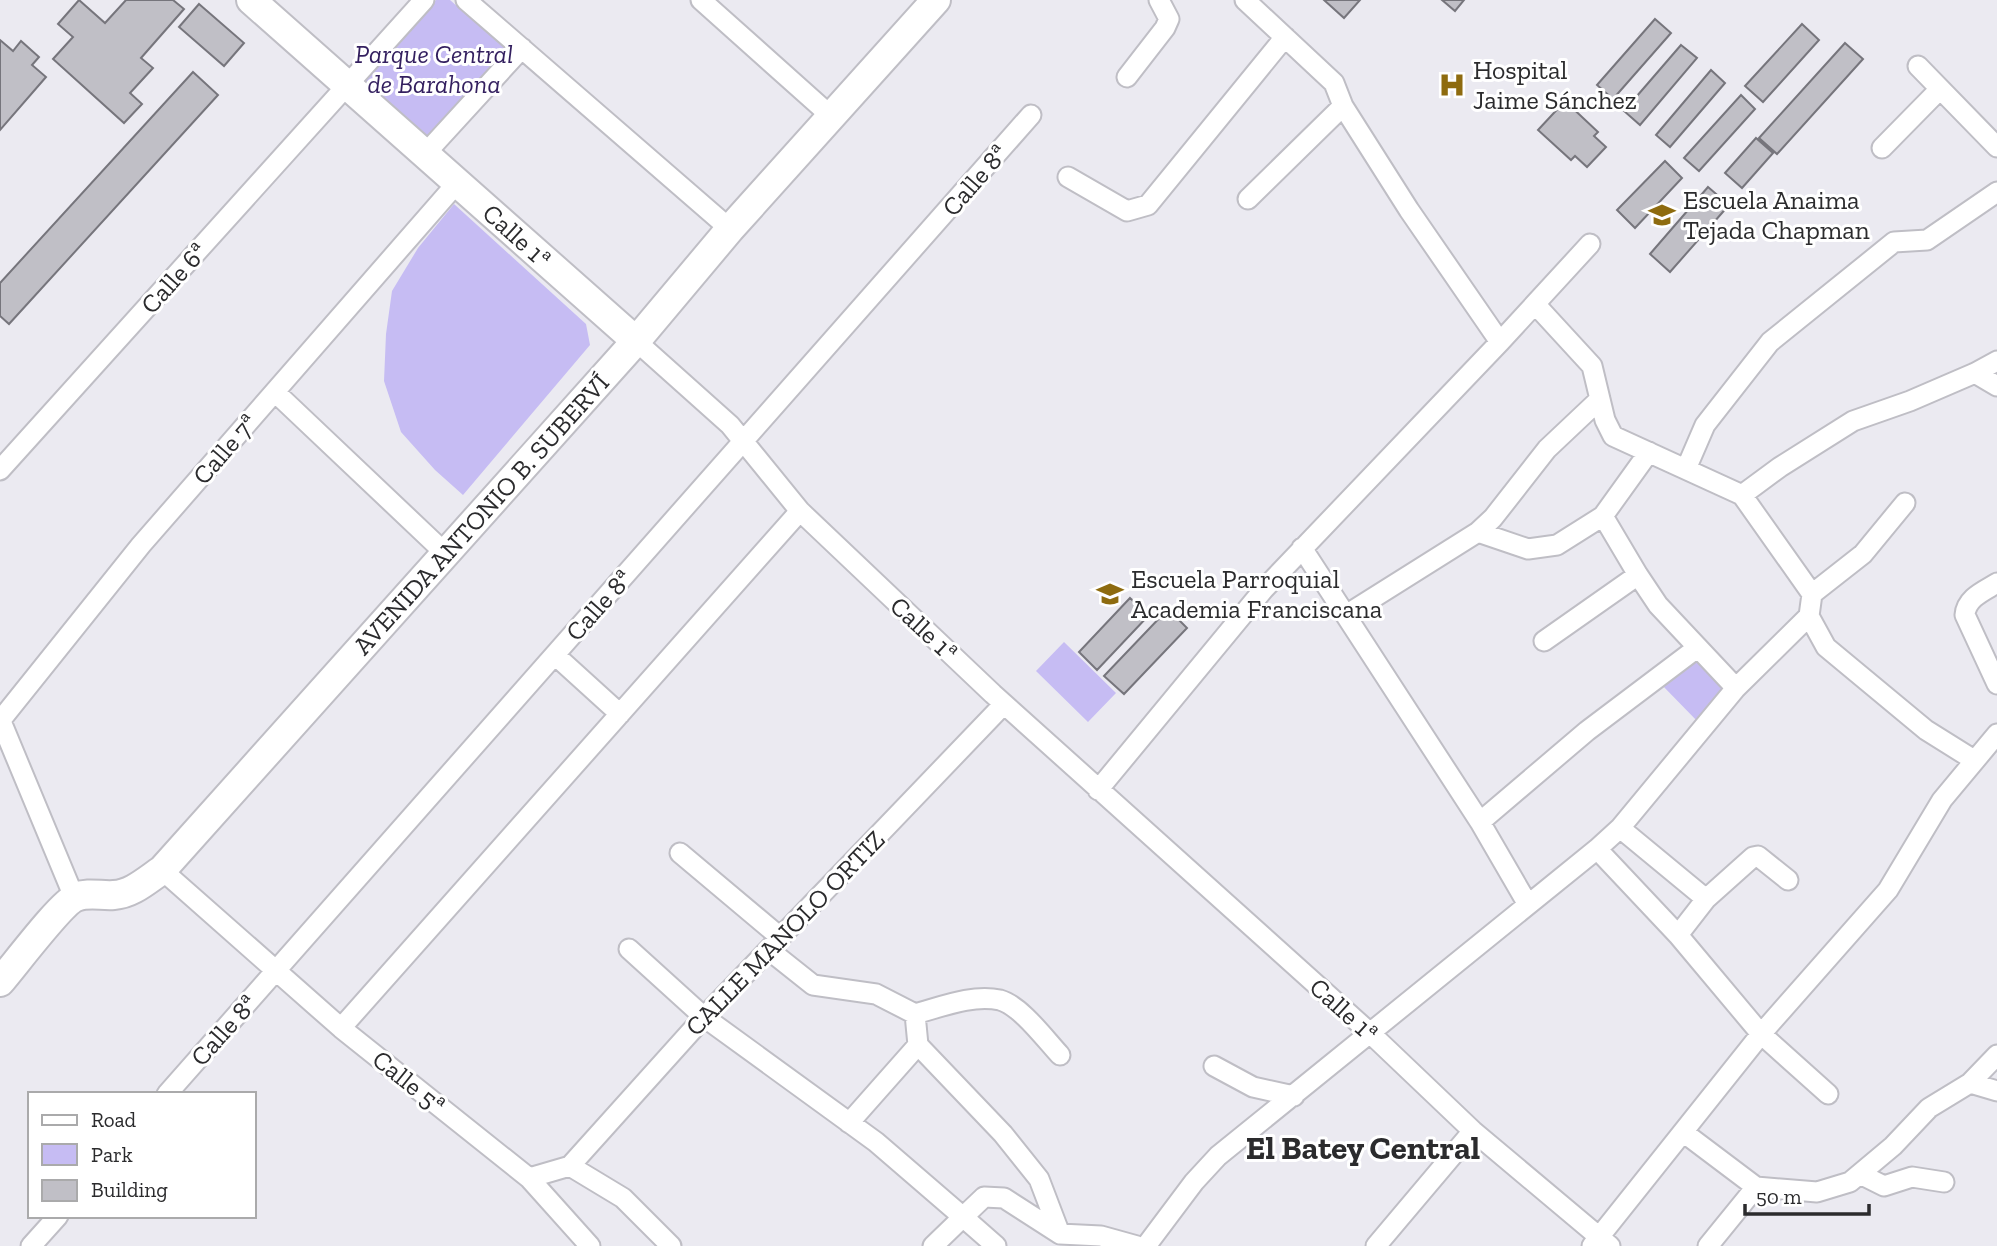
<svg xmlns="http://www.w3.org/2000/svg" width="1997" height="1246" font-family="'Zilla Slab',serif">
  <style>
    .green { fill: #c6bcf3 }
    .building { fill: #c0bfc6; stroke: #76757c; stroke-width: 2 }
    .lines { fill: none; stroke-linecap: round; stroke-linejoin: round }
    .street-casing { stroke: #bfbec5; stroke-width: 23 }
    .secondary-casing { stroke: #bfbec5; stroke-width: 32 }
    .street { stroke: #fff; stroke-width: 19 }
    .secondary { stroke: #fff; stroke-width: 28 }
    .labels { text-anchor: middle; stroke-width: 6; stroke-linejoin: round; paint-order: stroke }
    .park-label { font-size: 26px; font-style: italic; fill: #331f5f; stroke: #fff }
    .poi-label { font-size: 26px; fill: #2b2b2d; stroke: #fff; text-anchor: start }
    .street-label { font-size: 26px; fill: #2b2b2d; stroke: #fff }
    .district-label { font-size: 33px; font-weight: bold; fill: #2b2b2d; stroke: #fff }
  </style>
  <rect width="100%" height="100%" fill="#ebeaf1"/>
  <!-- green -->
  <path class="green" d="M436,0H450L508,51L425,144L360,86Z
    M454,204L586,324L590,345L463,495L435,470L401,432L384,381L386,334L392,291L418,248Z
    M1064,642L1116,693L1088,722L1036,671Z
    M1698,654L1730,688L1700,724L1660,683Z"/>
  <!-- building -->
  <path class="building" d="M79,0L105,23L126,0H173L184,9L141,58L153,68L130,93L142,104L124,123L53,59L73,37L58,24Z
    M1324,0H1360L1344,18Z
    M1442,0H1464L1455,11Z
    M199,4L244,43L224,66L179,27Z
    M1655,19L1671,33L1613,99L1597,85Z
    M1802,24L1819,40L1763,102L1745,86Z
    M0,40L13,51L21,41L39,57L32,65L46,77L0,130Z
    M1845,43L1863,59L1777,154L1759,138Z
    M1681,45L1697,58L1640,125L1624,111Z
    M1711,70L1725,83L1670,147L1656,135Z
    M193,72L218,95L9,324L0,316V283Z
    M1741,95L1755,109L1699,171L1684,158Z
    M1565,101L1598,132L1594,136L1606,147L1587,167L1575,156L1571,160L1538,130Z
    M1756,138L1773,153L1742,188L1725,173Z
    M1665,161L1682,178L1635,228L1617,210Z
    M1708,187L1729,205L1670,272L1650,254Z
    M1130,598L1149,615L1097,670L1079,652Z
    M1168,609L1187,628L1124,694L1104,676Z"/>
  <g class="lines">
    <!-- street casing -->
    <g class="street-casing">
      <path id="street" d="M466,0L730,229
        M701,0L832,117
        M1245,0L1334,83L1343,106L1409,210L1500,342
        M1918,66L1997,147
        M1127,77L1165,28L1169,19L1159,0
        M1882,148L1940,89
        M425,154L522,48
        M1068,177L1127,211L1148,205L1285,37
        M1248,199L1343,106
        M1535,304L1592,366L1605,420L1613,436L1742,495L1812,594L1809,616
        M636,341L730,425L800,511L993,694L1369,1032L1473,1131L1610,1246
        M1975,373L1997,386
        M275,392L445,553
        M1686,469L1705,425L1770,342L1894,242L1927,240L1997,192
        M0,470L424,0
        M1742,495L1780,467L1853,421L1910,401L1975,373L1997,361
        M1603,516L1638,575L1658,605L1736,688
        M1478,532L1528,549L1557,545L1603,516L1649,452
        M1302,548L1480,822L1527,903
        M1997,583C1984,591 1966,598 1965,615L1997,684
        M1812,594L1863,554L1905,503
        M1346,615L1478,532L1493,518L1547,449L1600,399
        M1544,641L1638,575
        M555,655L620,714
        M0,719L74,897
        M0,721L141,545L457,183
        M1098,790L1264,589L1500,342L1590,244
        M1480,822L1587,731L1697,648
        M1620,828L1706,899
        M1597,849L1678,935L1761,1034L1828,1094
        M680,853L780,937
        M162,870L341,1028L529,1178L590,1246
        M1678,935L1706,899L1753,857L1758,856L1788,880
        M629,949L704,1017L876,1142L963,1217L933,1246
        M769,950L813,985L876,994L915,1014C941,1007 972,994 1000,1000C1021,1006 1045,1039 1060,1055
        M915,1014L918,1045L1003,1134L1039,1179L1060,1234
        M341,1028L800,511
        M1214,1066L1253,1087L1294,1096
        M1970,1083L1997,1091
        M167,1094L1031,115
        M849,1123L918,1045
        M1683,1132L1756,1187L1817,1192L1850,1182L1893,1146L1929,1108L1970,1083L1997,1055
        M570,1166L704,1017L1004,704
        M1860,1174L1884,1186L1912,1177L1944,1182
        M529,1178L570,1166L623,1198L671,1246
        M31,1246L58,1216
        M996,1246L963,1217L984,1197L1004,1198L1060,1234L1101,1236L1137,1246
        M1146,1246L1194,1182L1218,1156L1597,849L1620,828L1736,688L1809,616L1826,647L1926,730L1974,760
        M1376,1246L1473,1131
        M1592,1246L1761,1034L1888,890L1942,800L1997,734
        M1708,1246L1756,1187"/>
    </g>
    <!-- secondary casing -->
    <g class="secondary-casing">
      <path id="secondary" d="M251,0L636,341
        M0,982C14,966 61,903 76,897C88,892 101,896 114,895C132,894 147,880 162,870L636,341L730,229L936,0"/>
    </g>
    <!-- street -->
    <use href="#street" class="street"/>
    <!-- secondary -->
    <use href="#secondary" class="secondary"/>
  </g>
  <!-- icons -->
  <defs>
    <g id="hospital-bare" transform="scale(2.1)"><path d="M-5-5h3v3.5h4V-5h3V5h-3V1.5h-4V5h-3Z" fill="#8e6b0f" stroke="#fff" stroke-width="2.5" paint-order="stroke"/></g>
    <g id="school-bare" transform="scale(2.1)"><path d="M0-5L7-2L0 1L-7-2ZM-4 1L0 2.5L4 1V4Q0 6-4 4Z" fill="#8e6b0f" stroke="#fff" stroke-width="2.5" paint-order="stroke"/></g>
  </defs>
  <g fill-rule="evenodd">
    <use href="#hospital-bare" x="1452" y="85"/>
    <use href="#school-bare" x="1662" y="215"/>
    <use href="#school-bare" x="1110" y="594"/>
  </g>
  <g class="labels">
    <!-- park labels -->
    <g class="park-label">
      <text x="434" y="63">Parque Central<tspan x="434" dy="30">de Barahona</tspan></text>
    </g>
    <!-- poi labels -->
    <g class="poi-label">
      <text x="1473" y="79">Hospital<tspan x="1473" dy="30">Jaime Sánchez</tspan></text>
      <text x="1683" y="209">Escuela Anaima<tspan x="1683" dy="30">Tejada Chapman</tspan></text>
      <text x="1131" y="588">Escuela Parroquial<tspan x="1131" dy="30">Academia Franciscana</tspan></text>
    </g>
    <!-- street labels -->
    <g class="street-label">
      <text transform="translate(975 180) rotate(-49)" y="9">Calle 8ª</text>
      <text transform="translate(517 236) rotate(42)" y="9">Calle 1ª</text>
      <text transform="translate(174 278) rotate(-48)" y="9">Calle 6ª</text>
      <text transform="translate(225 449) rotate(-49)" y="9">Calle 7ª</text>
      <text transform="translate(481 514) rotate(-48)" y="9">AVENIDA ANTONIO B. SUBERVÍ</text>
      <text transform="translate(599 605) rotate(-48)" y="9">Calle 8ª</text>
      <text transform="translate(924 629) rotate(43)" y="9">Calle 1ª</text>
      <text transform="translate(785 933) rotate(-46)" y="9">CALLE MANOLO ORTIZ</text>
      <text transform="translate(1344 1010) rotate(42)" y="9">Calle 1ª</text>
      <text transform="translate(224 1030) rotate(-48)" y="9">Calle 8ª</text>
      <text transform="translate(409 1082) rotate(39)" y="9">Calle 5ª</text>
    </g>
    <!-- district labels -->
    <g class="district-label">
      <text x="1363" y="1159">El Batey Central</text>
    </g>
  </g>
  <!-- legend -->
  <rect x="28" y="1092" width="228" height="126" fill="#ffffff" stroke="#aaaaab" stroke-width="2"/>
  <rect x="42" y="1115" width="35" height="10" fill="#ffffff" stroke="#aaaaab" stroke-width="2"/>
  <text x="91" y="1127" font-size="21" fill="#2b2b2d">Road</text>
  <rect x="42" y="1144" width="35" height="21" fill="#c6bcf3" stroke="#aaaaab" stroke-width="2"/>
  <text x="91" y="1162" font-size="21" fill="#2b2b2d">Park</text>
  <rect x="42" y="1180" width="35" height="21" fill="#c0bfc6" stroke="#aaaaab" stroke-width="2"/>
  <text x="91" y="1197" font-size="21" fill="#2b2b2d">Building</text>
  <!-- scale -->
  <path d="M1745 1204v10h124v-10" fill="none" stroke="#2b2b2d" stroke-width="3.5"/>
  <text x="1756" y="1204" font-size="21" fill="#2b2b2d" stroke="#ffffff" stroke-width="5" paint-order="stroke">50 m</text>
</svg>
